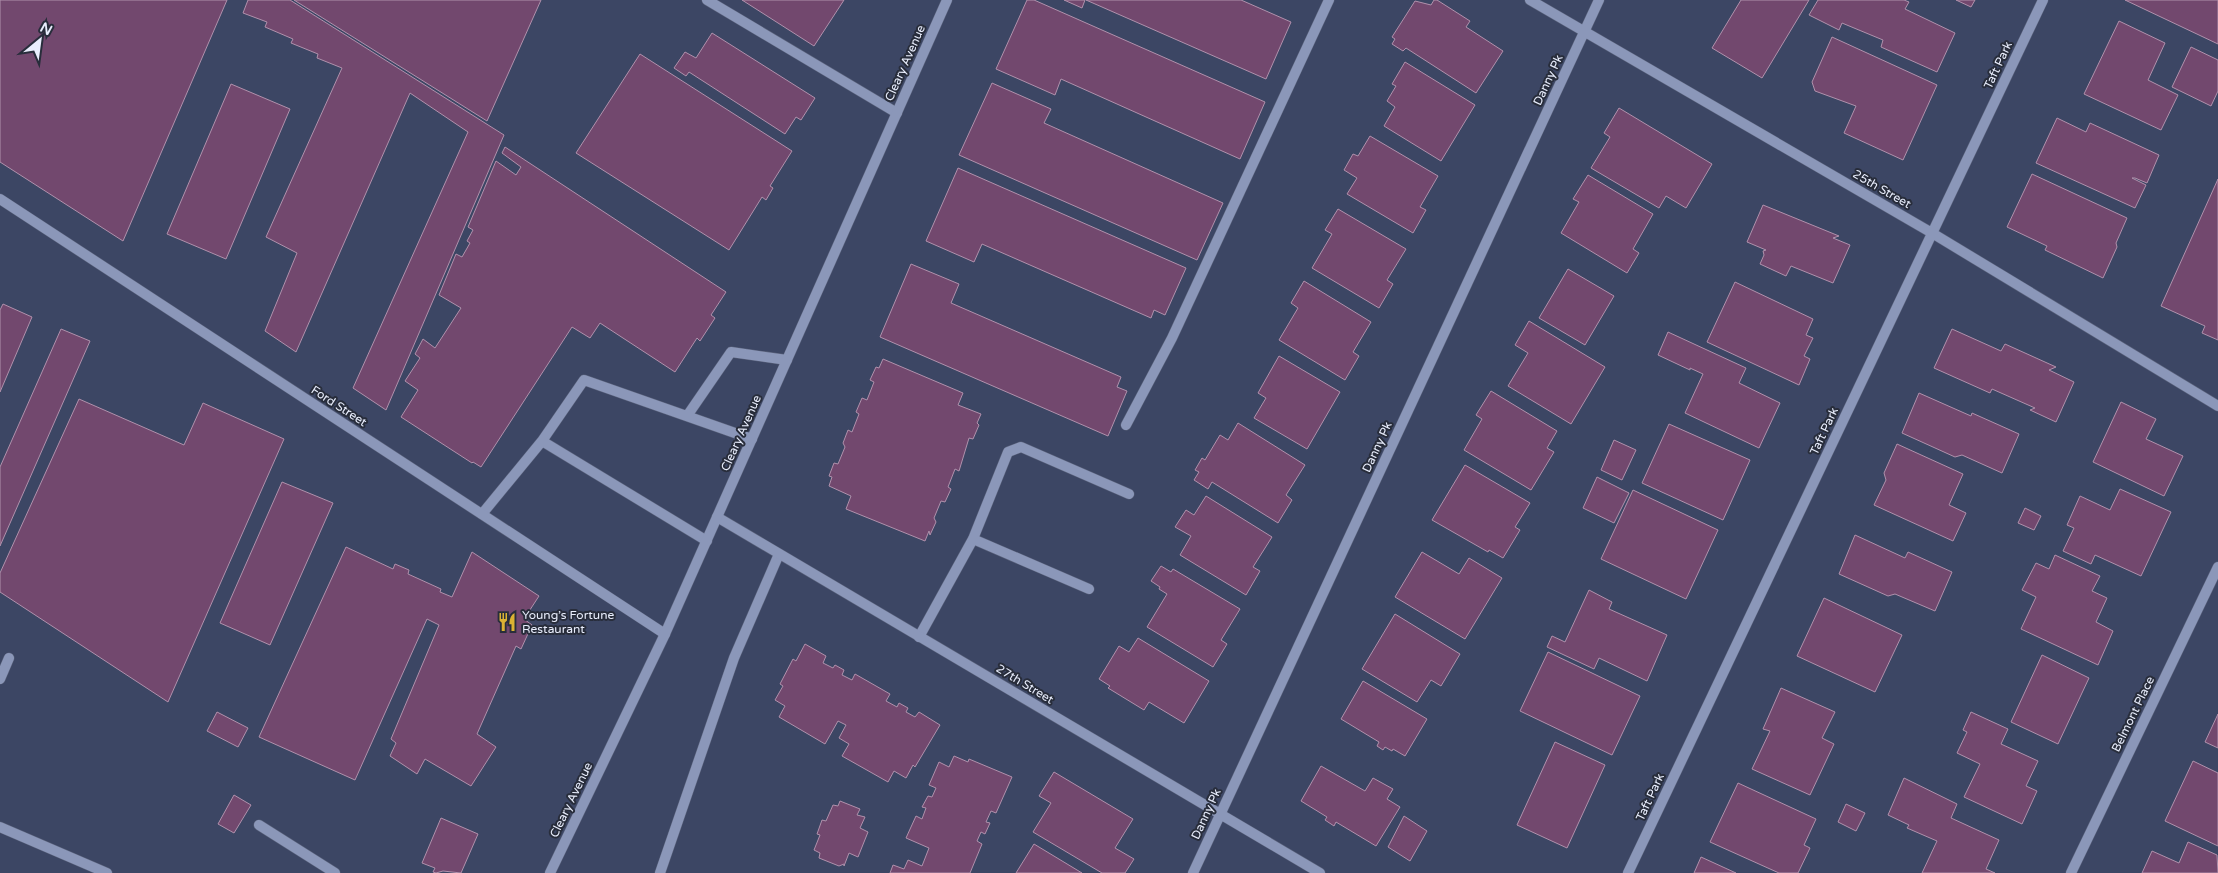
<svg xmlns="http://www.w3.org/2000/svg" width="2218" height="873" font-family="'Varela Round',sans-serif">
  <style>
    .building { fill: #72486e; stroke: #b091ac }
    .lines { fill: none; stroke-linecap: round; stroke-linejoin: round }
    .service-casing { stroke: #5a627b; stroke-width: 11 }
    .minor-casing { stroke: #5a627b; stroke-width: 11 }
    .tertiary-casing { stroke: #5a627b; stroke-width: 11 }
    .service { stroke: #8b97b9; stroke-width: 10 }
    .minor { stroke: #8b97b9; stroke-width: 10 }
    .tertiary { stroke: #8b97b9; stroke-width: 10 }
    .labels { text-anchor: middle; stroke-width: 4; stroke-linejoin: round; paint-order: stroke }
    .street-label { font-size: 12px; fill: #e9eefd; stroke: #282d3b }
    .poi-label { font-size: 12px; fill: #e9eefd; stroke: #282d3b; text-anchor: start }
  </style>
  <rect width="100%" height="100%" fill="#3c4664"/>
  <!-- building -->
  <path class="building" d="M0,0H227L123,241L0,162Z
    M248,0H290L504,135L386,410L353,388L468,132L410,93L296,352L265,331L297,253L266,237L342,68L317,58L318,54L291,43L293,39L265,27L267,22L243,13Z
    M294,0H541L487,121Z
    M742,0H844L814,46Z
    M1027,0H1034L1265,102L1240,159L1061,79L1055,95L996,69Z
    M1064,0H1085L1082,8Z
    M1086,0H1241L1291,22L1266,79Z
    M1434,0H1437L1470,21L1466,27L1503,51L1476,93L1406,48L1403,51L1392,44L1395,39L1392,37L1415,1L1431,5Z
    M1741,0H1809L1762,78L1712,48Z
    M1818,0H1904L1909,2L1905,9L1955,33L1937,72L1881,47L1883,40L1842,23L1839,30L1809,15Z
    M1956,0H1975L1971,7Z
    M2125,0H2218V44Z
    M2119,21L2165,43L2148,80L2178,95L2161,130L2084,94Z
    M712,33L815,98L801,120L796,117L785,134L689,72L686,76L674,68L685,52L696,58Z
    M1832,37L1937,85L1903,160L1844,133L1856,106L1815,91L1812,82Z
    M2191,47L2218,60V91L2211,106L2172,87Z
    M640,54L792,151L770,186L773,188L766,200L762,197L729,250L576,153Z
    M1405,62L1475,105L1441,161L1384,126L1395,107L1387,101L1396,86L1392,84Z
    M992,83L1051,109L1044,123L1223,203L1197,260L959,155Z
    M231,84L290,109L226,259L167,234Z
    M1619,108L1712,164L1686,208L1666,196L1659,208L1591,168L1610,137L1604,133Z
    M2057,118L2086,132L2090,123L2159,155L2147,183L2135,178H2132L2146,185L2135,208L2036,163Z
    M1370,136L1438,176L1420,207L1426,210L1413,233L1347,194L1357,178L1344,170L1353,154L1358,156Z
    M505,147L726,292L711,315L715,318L700,341L697,338L675,372L600,323L590,338L572,327L481,467L473,462L472,463L401,417L418,390L405,381L420,358L415,354L423,339L435,348L461,308L439,295L456,254L462,257L470,243L467,241L473,230L468,227L496,161L516,175L521,167L502,153Z
    M958,168L1186,268L1165,315L1154,310L1151,318L982,244L974,262L926,241Z
    M2032,174L2127,218L2116,243L2117,247L2103,278L2045,250L2047,246L2007,227Z
    M1588,175L1653,214L1633,249L1639,253L1627,273L1561,233L1579,202L1573,199Z
    M2218,179V340L2202,333L2205,326L2161,306Z
    M1763,205L1839,236L1833,238L1850,245L1833,283L1791,266L1786,276L1760,264L1764,255L1763,251L1766,250L1747,242Z
    M1338,209L1406,249L1387,280L1393,284L1379,308L1312,268L1332,234L1325,230Z
    M911,264L959,284L951,303L1121,377L1117,387L1127,391L1108,436L880,337Z
    M1568,269L1614,296L1585,345L1539,318Z
    M1304,281L1371,322L1353,352L1359,356L1345,380L1279,340L1298,308L1291,303Z
    M1735,282L1813,319L1806,335L1813,338L1804,356L1810,359L1799,385L1707,342Z
    M3,304L32,317L0,392V310Z
    M1529,321L1605,367L1571,424L1508,386L1528,353L1515,345Z
    M61,329L90,341L0,546V467Z
    M1952,329L2001,351L2005,344L2056,367L2049,370L2074,382L2056,422L2030,410L2035,408L1992,389L1990,393L1934,368Z
    M1668,332L1746,368L1739,383L1780,403L1759,448L1685,413L1703,374L1690,368V370L1658,355Z
    M1279,356L1340,392L1307,449L1254,418L1266,398L1258,393Z
    M883,359L963,393L958,405L981,414L977,423L979,425L973,439L969,438L959,471L955,469L948,487L951,489L945,502L941,501L934,518L936,522L930,535L929,531L925,541L846,509L851,496L829,486L832,477L829,476L834,463L838,464L845,447L843,443L848,430L852,432L859,414L856,412L862,398L867,400L874,382L870,380L876,367L879,368Z
    M1491,391L1557,431L1547,448L1554,452L1531,490L1464,450L1482,419L1476,415Z
    M1919,393L1971,416L1972,413L2019,434L2002,473L1962,455L1955,457L1902,433Z
    M79,399L184,445L203,403L284,439L168,702L0,592V573Z
    M2121,402L2156,419L2146,439L2183,456L2164,496L2093,462Z
    M1238,423L1305,465L1286,495L1292,500L1278,523L1212,482L1208,489L1194,480L1199,472L1195,470L1202,458L1205,460L1220,435L1228,440Z
    M1669,424L1750,460L1723,520L1642,483Z
    M1614,440L1636,450L1622,480L1601,470Z
    M1897,444L1963,474L1949,505L1966,513L1953,541L1874,505L1886,480L1884,473Z
    M1465,465L1530,503L1515,527L1520,530L1503,558L1489,550L1488,552L1432,520Z
    M1597,477L1629,493L1614,523L1583,508Z
    M282,482L333,503L270,645L220,623Z
    M2120,489L2171,512L2141,576L2095,555L2091,564L2063,551L2074,528L2067,525L2080,496L2110,510Z
    M1633,490L1718,530L1686,599L1601,559Z
    M1206,496L1272,537L1253,567L1260,571L1246,595L1180,555L1191,536L1175,527L1186,510L1194,515Z
    M2025,508L2041,516L2034,530L2018,523Z
    M1855,535L1905,558L1908,552L1952,572L1935,611L1895,594L1888,596L1839,574Z
    M346,547L393,569L395,564L409,570L408,574L441,589L440,592L452,597L472,552L539,596L524,619L532,625L521,649L516,646L477,734L496,747L471,786L425,759L417,774L390,756L396,743L391,739L439,625L427,619L355,780L259,737Z
    M1422,552L1459,574L1469,558L1502,578L1465,639L1395,597Z
    M2055,555L2100,576L2092,591L2107,598L2096,622L2113,631L2098,665L2021,629L2036,597L2022,590L2036,563L2049,569Z
    M1161,566L1171,572L1173,569L1240,609L1221,640L1227,644L1213,667L1147,627L1167,594L1159,589L1160,587L1151,581Z
    M1589,590L1612,602L1609,609L1667,635L1647,681L1599,658L1594,669L1547,647L1552,636L1565,642Z
    M1824,598L1902,635L1875,692L1797,656Z
    M1395,614L1460,654L1441,686L1431,680L1417,702L1362,669Z
    M1138,638L1209,681L1184,723L1149,702L1144,710L1108,688L1110,686L1099,679L1119,646L1129,652Z
    M805,644L826,656L823,663L833,668L835,665L844,670L842,675L852,680L855,674L890,694L886,701L897,707L899,703L908,708L906,712L915,717L919,712L940,725L915,767L913,765L906,778L894,771L888,782L842,756L849,744L839,738L846,725L838,721L825,744L779,717L785,706L775,700L783,686L780,684L793,659L796,661Z
    M1548,652L1640,696L1612,755L1520,711Z
    M2042,655L2089,678L2058,744L2011,722Z
    M1363,681L1427,719L1405,756L1393,749L1392,751L1385,747L1383,750L1377,746L1379,742L1341,719Z
    M1781,688L1835,712L1822,738L1834,744L1810,795L1752,769L1770,731L1763,729Z
    M217,712L248,728L238,747L207,731Z
    M1971,712L2008,729L2001,744L2038,761L2026,786L2037,791L2022,824L1964,797L1980,764L1957,753L1967,732L1963,730Z
    M2218,714V748L2205,742Z
    M1555,742L1605,765L1567,848L1517,825Z
    M954,756L968,762L969,759L1012,777L996,813L991,811L986,822L990,823L985,834L981,832L977,841L982,844L970,873H890L893,865L904,869L908,860L922,866L929,848L906,838L916,816L922,819L926,808L922,807L928,796L932,797L936,788L929,785L939,762L949,767Z
    M2193,761L2218,773V846L2165,821Z
    M1321,766L1365,791L1373,778L1393,789L1387,799L1400,807L1376,846L1336,822L1334,826L1325,820L1327,817L1301,801Z
    M1054,772L1133,819L1115,848L1134,859L1125,873H1102L1033,832L1051,803L1039,796Z
    M1904,778L1957,804L1951,818L1999,840L1986,869L1995,873H1922L1937,841L1907,828L1909,825L1888,815Z
    M1738,783L1816,819L1804,845L1810,848L1798,873H1779L1710,842Z
    M234,795L251,805L234,833L218,824Z
    M840,801L860,809L857,815L865,817L860,828L868,832L858,857L849,853L844,866V864L839,866L819,858L820,853L814,850L820,835L817,834L822,820L826,821L833,805L838,806Z
    M1846,804L1865,813L1856,831L1838,822Z
    M1404,816L1427,831L1410,861L1388,847Z
    M441,818L478,834L461,873L443,871L436,873L433,872L435,868L422,863Z
    M2188,842L2217,855L2218,873H2142L2152,851L2179,863Z
    M1034,844L1082,873H1016Z
    M1701,857L1736,873H1694Z"/>
  <g class="lines">
    <!-- service casing -->
    <g class="service-casing">
      <path id="service" d="M707,0L897,113
        M687,416L731,352L787,360
        M1126,425L1172,338L1329,0
        M482,514L542,441
        M973,539L1089,589
        M707,541L542,441L584,380L752,439
        M919,637L973,539L1008,452L1021,447L1129,494
        M0,679L9,658
        M259,825L335,873
        M0,827L107,873
        M660,873L734,658L779,554"/>
    </g>
    <!-- minor casing -->
    <g class="minor-casing">
      <path id="minor" d="M1530,0L1932,233L2218,406
        M0,199L665,634
        M717,517L1320,873
        M1193,873L1599,0
        M1628,873L2043,0
        M2071,873L2218,567"/>
    </g>
    <!-- tertiary casing -->
    <g class="tertiary-casing">
      <path id="tertiary" d="M550,873L665,634L947,0"/>
    </g>
    <!-- service -->
    <use href="#service" class="service"/>
    <!-- minor -->
    <use href="#minor" class="minor"/>
    <!-- tertiary -->
    <use href="#tertiary" class="tertiary"/>
  </g>
  <!-- icons -->
  <defs>
    <g id="restaurant-bare" transform="scale(1.5)"><path d="M-5-6h1v4h1v-4h1v4h1v-4h1v5L-1.5 .5V6h-2V.5L-5-1ZM5-6V6H3V1.5H1.5Q1.5-4 5-6Z" fill="#dbb233" stroke="#282d3b" stroke-width="2.5" paint-order="stroke"/></g>
  </defs>
  <g fill-rule="evenodd">
    <use href="#restaurant-bare" x="507" y="622"/>
  </g>
  <g class="labels">
    <!-- street labels -->
    <g class="street-label">
      <text transform="translate(905 63) rotate(-66)" y="4">Cleary Avenue</text>
      <text transform="translate(1998 65) rotate(-65)" y="4">Taft Park</text>
      <text transform="translate(1548 80) rotate(-65)" y="4">Danny Pk</text>
      <text transform="translate(1882 189) rotate(30)" y="4">25th Street</text>
      <text transform="translate(339 406) rotate(33)" y="4">Ford Street</text>
      <text transform="translate(1824 431) rotate(-65)" y="4">Taft Park</text>
      <text transform="translate(741 433) rotate(-66)" y="4">Cleary Avenue</text>
      <text transform="translate(1377 447) rotate(-65)" y="4">Danny Pk</text>
      <text transform="translate(1025 684) rotate(31)" y="4">27th Street</text>
      <text transform="translate(2133 714) rotate(-64)" y="4">Belmont Place</text>
      <text transform="translate(1650 797) rotate(-65)" y="4">Taft Park</text>
      <text transform="translate(571 800) rotate(-64)" y="4">Cleary Avenue</text>
      <text transform="translate(1206 814) rotate(-65)" y="4">Danny Pk</text>
    </g>
    <!-- poi labels -->
    <g class="poi-label">
      <text x="522" y="619">Young’s Fortune<tspan x="522" dy="14">Restaurant</tspan></text>
    </g>
  </g>
  <!-- north arrow -->
  <g transform="translate(40 40) rotate(29)" stroke="#282d3b" stroke-width="4" paint-order="stroke">
  <path d="M0-4L9 19L0 12L-9 19Z" fill="#e9eefd"/>
  <text y="-8" font-size="14" font-weight="bold" text-anchor="middle" fill="#e9eefd">N</text>
  </g>
</svg>
